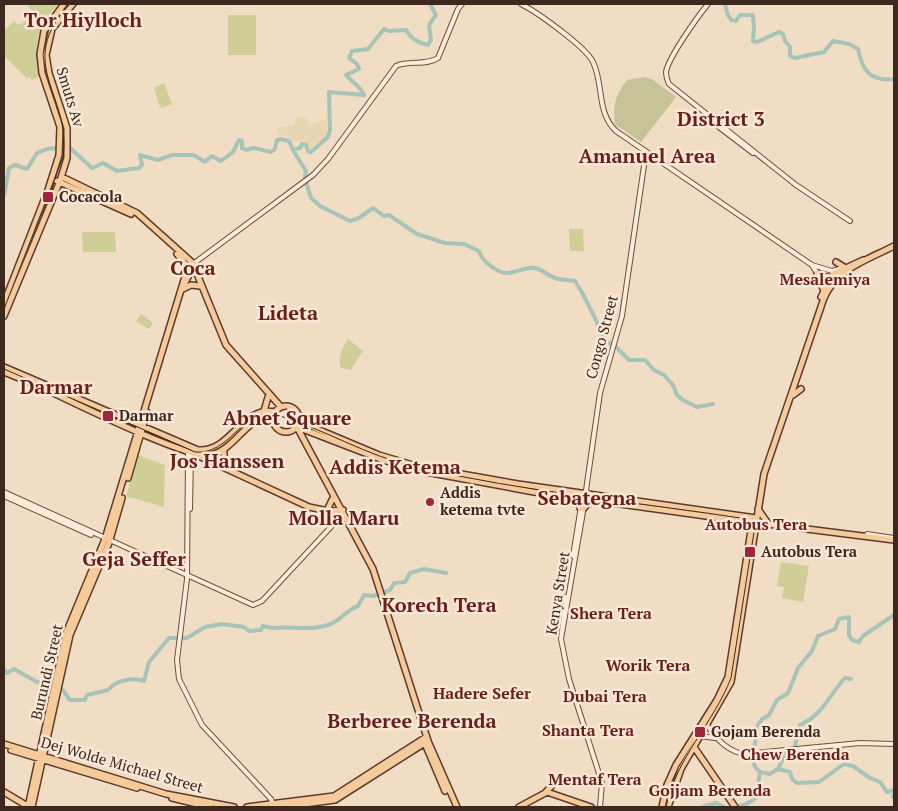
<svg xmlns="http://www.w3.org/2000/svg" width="898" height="811" font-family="'PT Serif',serif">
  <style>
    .farmland { fill: #e7d6b1 }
    .green { fill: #d0ce97 }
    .cemetery { fill: #c5c397 }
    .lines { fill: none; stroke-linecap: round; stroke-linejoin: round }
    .river { stroke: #a6c4b7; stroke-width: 4 }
    .secondary-casing { stroke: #6f4e3c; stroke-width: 6 }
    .primary-casing { stroke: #5b3b2e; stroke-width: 8 }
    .secondary { stroke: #fbebd9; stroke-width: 4 }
    .primary { stroke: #f6cb9b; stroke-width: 5 }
    .tram { stroke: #3c281e; stroke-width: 1 }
    .poi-dot { fill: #a0253a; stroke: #f8e8d5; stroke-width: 2 }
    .labels { text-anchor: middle; stroke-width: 5; stroke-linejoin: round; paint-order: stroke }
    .street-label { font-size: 15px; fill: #3c281e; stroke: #f8e8d5 }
    .poi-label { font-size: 15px; font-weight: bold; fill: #3c281e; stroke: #f8e8d5; text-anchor: start }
    .neighbourhood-label { font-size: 16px; font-weight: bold; fill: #6c1e1b; stroke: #f8e8d5 }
    .district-label { font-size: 20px; font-weight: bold; fill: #6c1e1b; stroke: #f8e8d5 }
  </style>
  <rect width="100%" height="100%" fill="#f1dcc4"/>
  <!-- farmland -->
  <path class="farmland" d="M296,118H307L308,126L327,118V135L311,149L303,140L293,142L287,136L277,134V128L294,125Z"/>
  <!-- green -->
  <path class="green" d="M31,4H58C33,32 36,40 40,76L32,80L28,76V79L4,56V31L14,21L18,25L23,23L33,12L28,7Z
    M228,15H256V55H228Z
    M164,83L172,104L162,108L159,105L154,88Z
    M569,229H583L584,251H570Z
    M82,232H115L116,252H83Z
    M141,314L153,323L149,329L136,321Z
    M348,339L363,351L351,370L341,368C337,358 343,348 348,339Z
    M138,455L165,465L164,507L126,496Z
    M781,562L809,566L803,602L782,598L784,587L777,586Z"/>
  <!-- cemetery -->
  <path class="cemetery" d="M644,77L652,79L676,97L641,142L615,124C612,106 616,94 627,80Z"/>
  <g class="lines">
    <!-- river -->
    <path class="river" d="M725,4L727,13L731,20L736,21L740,15H753L754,27L753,41L757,42L779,32L783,34L785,41L790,47V56L795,58L824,52L833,41L849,44L858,49C863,73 871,81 894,79
      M293,150L306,171L305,178L311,198L320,206L350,221L359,218L373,208L384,216L389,215L417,234L445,243L464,244L479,251C481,260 498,274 508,273C517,272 530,265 538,269C544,271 549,276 555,278C561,280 569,280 575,281C588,301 596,321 606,342L613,344L629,360H645L654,370L664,375L673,385L677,395L683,400L697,407L713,404
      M4,196L9,168L15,165L27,169L37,153L47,149L69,147L92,168L103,163L117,171L139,168L142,165L140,155L158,160L172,155H194L205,162L212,156L221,161L233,152L239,140L242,141V148L246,150L254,148L271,152L275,149L277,140L281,139L289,141L293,150L300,148L302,144L306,145L308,151L311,152L328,137L330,130L329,92L364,95C361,87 352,82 346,75L359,69L357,64L349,58L352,51L368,49L384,29L389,31L406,30C411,39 418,43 428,45L431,40L429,25L436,15L430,4
      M4,670L7,673L14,669L37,682H50
      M62,689L70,700H85L87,695L108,690C116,680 133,677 144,681L149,662L169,638H187L205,627L222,624L244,627L249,631L261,630L263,626L272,628C291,626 311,631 328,625C341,621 346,610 358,606L364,595L373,596L390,590L394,583L405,582L410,573L424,569L446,573
      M778,769L790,772L792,779L797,783L819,782L844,764L853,766L870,778L880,782L887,792L894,790
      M760,772L755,767L753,760L757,727L762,719L769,715L777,700L788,693L798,668L812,651L818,636L835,629L839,619L849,617V635L852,640L859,642L863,636L894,615
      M893,797L894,794
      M702,807L716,803L724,807
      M736,807C747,805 755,801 762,791L758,785L760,772L770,774L778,769L784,756L793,754L800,725C824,714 829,695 845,678L851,679"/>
    <!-- secondary casing -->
    <g class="secondary-casing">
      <path id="secondary" d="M521,4C537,12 586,47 593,62C604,84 596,112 616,131L812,265L832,271L843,268
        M708,4C698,16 668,58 666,72C666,76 667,80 669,84L796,185L850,221
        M711,121L753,153
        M193,264L313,175L328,159L396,66C409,60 426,66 438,58L458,9L462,4
        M812,265C818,278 830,278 841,274
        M188,453L187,579L177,660L179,679L202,725L271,799L274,807
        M4,492L253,605L262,601L342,515
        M4,496L91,535
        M190,509L191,454
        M867,534L894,538
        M573,556L581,506
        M561,639L566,597
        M707,725C716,739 728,752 745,754L860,743L894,744
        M700,736L715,738
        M600,807L602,783L569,679L561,639L582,518L600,393L622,316L646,152"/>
    </g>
    <!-- primary casing -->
    <g class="primary-casing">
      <path id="primary" d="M62,177L137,213L195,265V271L189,272L187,266
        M57,181L131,214
        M177,254L187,266
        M836,262L844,267
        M195,269L226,345L281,407
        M817,273L824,291
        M185,283L190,273
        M183,289L191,285L200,286
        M821,297L833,274L863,260
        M4,303L48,190L59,155L60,127L42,73L40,54L44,31L64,4
        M4,316L60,181L67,158V128L49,73L46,55L52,29L73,4
        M4,367L198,450C232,452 241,405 275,412
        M4,372L31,383
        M30,382C59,395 187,460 210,455C236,450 245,416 273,417
        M793,395L801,389
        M273 419a13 13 0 1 1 26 0a13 13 0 1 1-26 0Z
        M264,411L268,397
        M299,419L317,429L379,455L416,466L518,484L756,518
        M297,427L383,460L426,472L534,492L756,523
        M297,427L373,569L428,741L457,807
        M224,449V461L229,468
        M201,457L309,507L328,511L343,510
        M128,478L147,412
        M573,497L578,501L580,508
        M328,508L333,498
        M583,509L592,499
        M758,509L767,522
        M755,530L767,524L894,540
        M4,744L166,794L234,807
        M426,746L445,791
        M694,747L735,807
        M11,750L137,788
        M4,792L29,807
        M545,793L557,780
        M172,798L210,807
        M28,807L66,633L105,539L187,270
        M32,807L70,635L109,543L122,498
        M247,807L334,796L426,737
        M281,807L335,800L428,741
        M519,807L547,792L591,807
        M662,807L667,785L676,765L717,700L728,677L752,524
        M668,807L681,769L731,682L764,474L824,298C836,269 869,259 894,246"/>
    </g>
    <!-- secondary -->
    <use href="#secondary" class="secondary"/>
    <!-- primary -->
    <use href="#primary" class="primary"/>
    <!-- tram -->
    <path class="tram" d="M4,309L63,157C72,94 13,64 70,4
      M4,369L195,452C230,455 240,411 274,414C323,428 366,456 416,467C525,492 637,502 747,519L753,526L754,532L731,678C713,724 676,758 666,807"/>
  </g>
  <!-- markers -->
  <g class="poi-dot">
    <rect x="42" y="191" width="12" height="12" rx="2.5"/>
    <rect x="102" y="410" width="12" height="12" rx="2.5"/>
    <circle cx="430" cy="502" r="5"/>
    <rect x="744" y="546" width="12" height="12" rx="2.5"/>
    <rect x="694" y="726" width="12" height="12" rx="2.5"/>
  </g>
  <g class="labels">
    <!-- street labels -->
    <g class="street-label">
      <text transform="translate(70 97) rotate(73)" y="5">Smuts Av</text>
      <text transform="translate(602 337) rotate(-75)" y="5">Congo Street</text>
      <text transform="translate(558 593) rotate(-81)" y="5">Kenya Street</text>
      <text transform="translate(47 672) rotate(-77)" y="5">Burundi Street</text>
      <text transform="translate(122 765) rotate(16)" y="5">Dej Wolde Michael Street</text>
    </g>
    <!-- poi labels -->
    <g class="poi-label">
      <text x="59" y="202">Cocacola</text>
      <text x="119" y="421">Darmar</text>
      <text x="440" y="498">Addis<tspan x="440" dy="17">ketema tvte</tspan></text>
      <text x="761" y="557">Autobus Tera</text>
      <text x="711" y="737">Gojam Berenda</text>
    </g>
    <!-- neighbourhood labels -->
    <g class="neighbourhood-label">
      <text x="825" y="285">Mesalemiya</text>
      <text x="756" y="530">Autobus Tera</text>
      <text x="611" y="619">Shera Tera</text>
      <text x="648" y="671">Worik Tera</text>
      <text x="482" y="699">Hadere Sefer</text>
      <text x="605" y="702">Dubai Tera</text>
      <text x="588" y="736">Shanta Tera</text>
      <text x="795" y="760">Chew Berenda</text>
      <text x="595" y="785">Mentaf Tera</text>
      <text x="710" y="796">Gojjam Berenda</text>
    </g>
    <!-- district labels -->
    <g class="district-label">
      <text x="83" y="27">Tor Hiylloch</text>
      <text x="721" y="126">District 3</text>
      <text x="647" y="163">Amanuel Area</text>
      <text x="193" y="275">Coca</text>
      <text x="288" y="320">Lideta</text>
      <text x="56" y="394">Darmar</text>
      <text x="287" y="425">Abnet Square</text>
      <text x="227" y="468">Jos Hanssen</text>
      <text x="395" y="474">Addis Ketema</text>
      <text x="587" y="505">Sebategna</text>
      <text x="344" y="525">Molla Maru</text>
      <text x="134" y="566">Geja Seffer</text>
      <text x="439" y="612">Korech Tera</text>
      <text x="412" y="728">Berberee Berenda</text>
    </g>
  </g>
  <!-- border -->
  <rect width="898" height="811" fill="none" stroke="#3c281e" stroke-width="10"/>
</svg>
